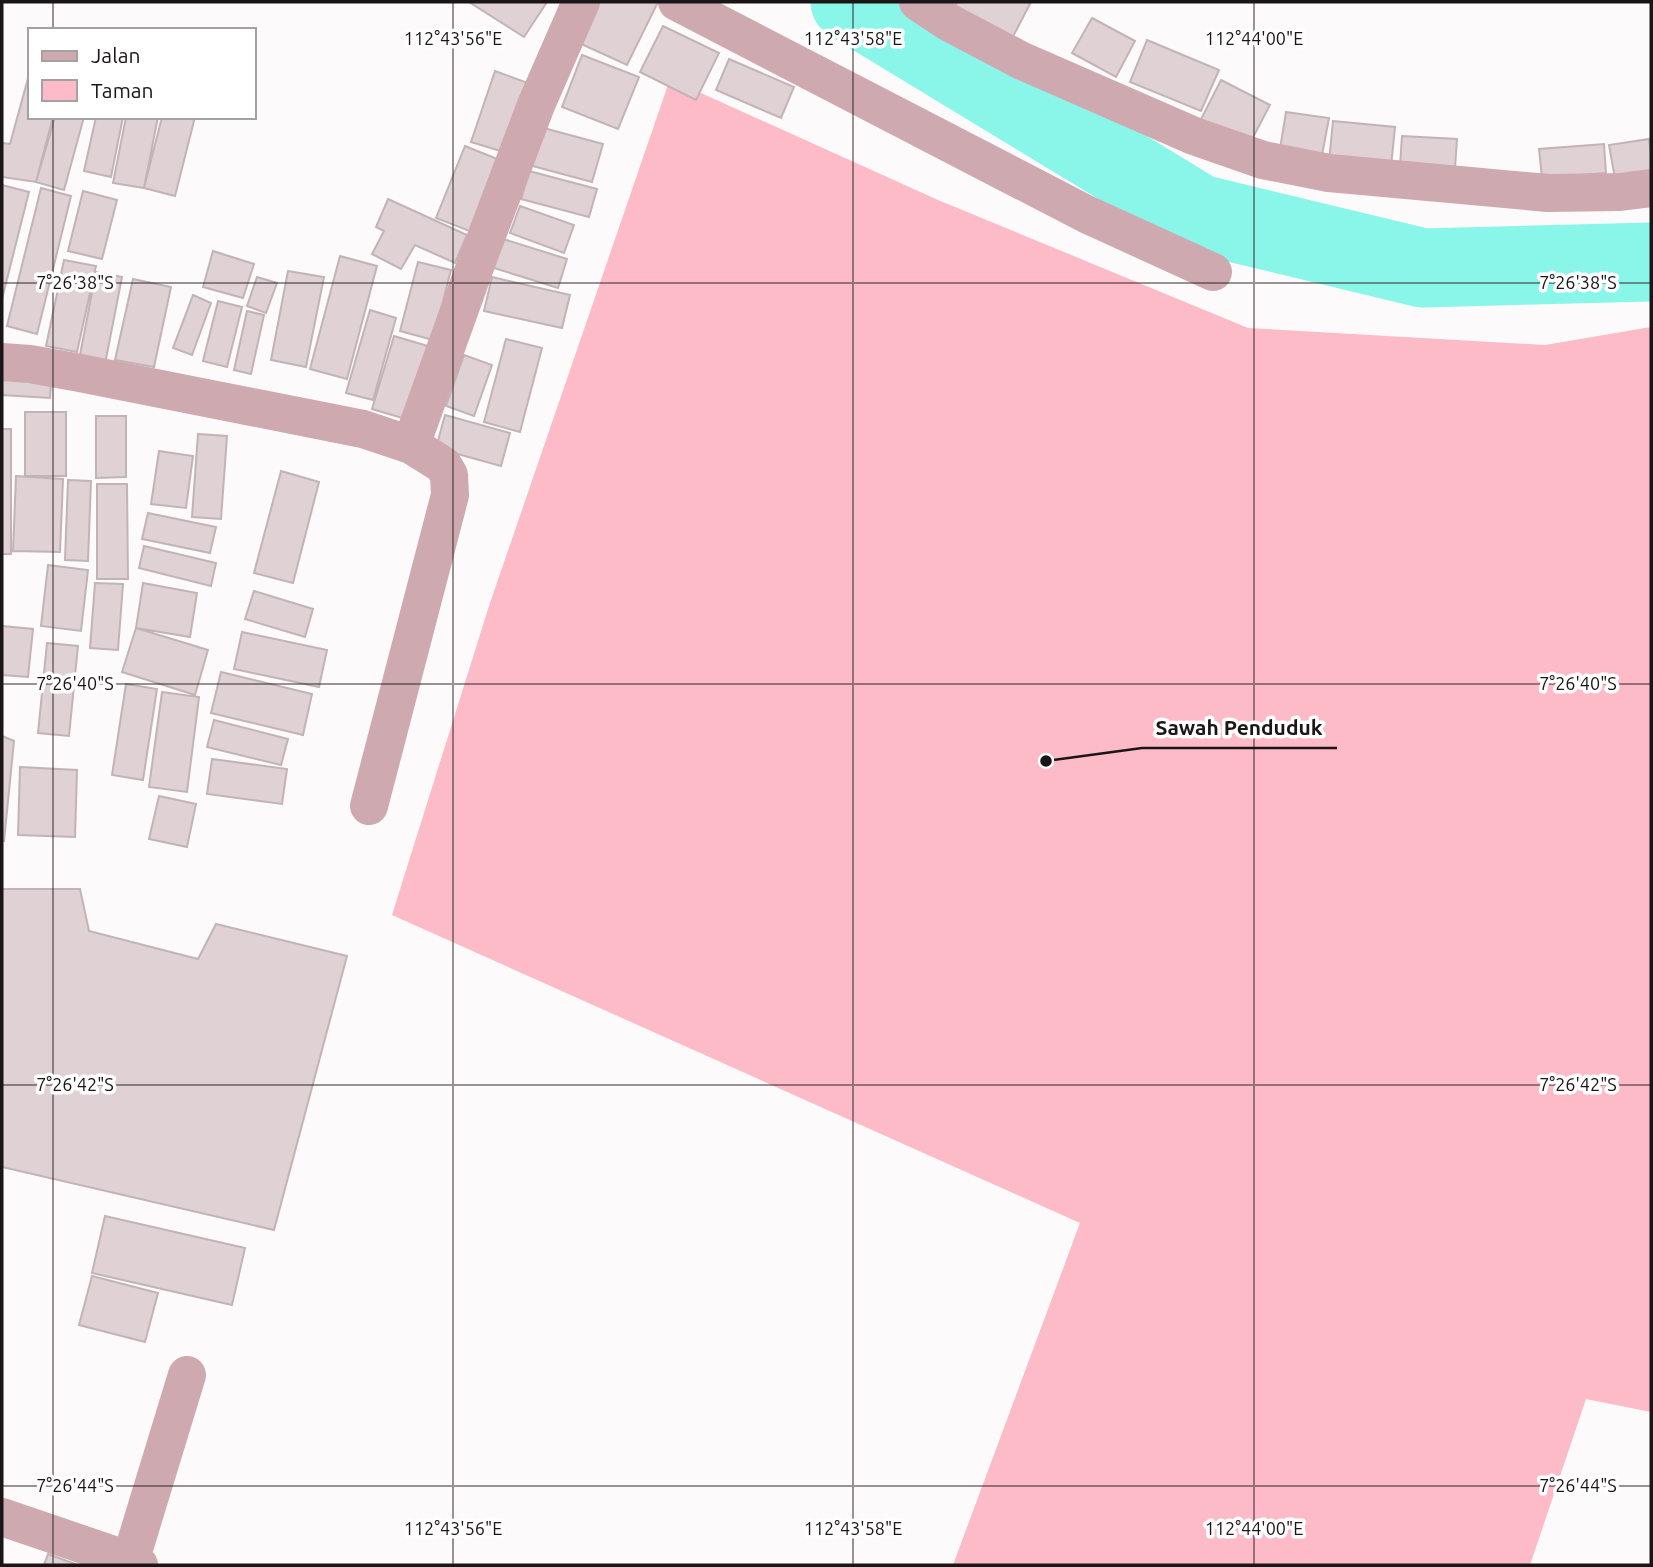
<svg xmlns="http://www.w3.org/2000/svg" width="1653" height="1567" font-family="Ubuntu,sans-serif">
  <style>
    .green { fill: #fdbac7 }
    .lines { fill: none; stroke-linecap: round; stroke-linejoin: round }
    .river { stroke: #8af5e9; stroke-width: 79 }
    .building { fill: #e0d1d4; stroke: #c2b3b6; stroke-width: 2 }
    .minor { stroke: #cfa9b0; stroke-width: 38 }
    .ticks { fill: none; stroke: #1a1516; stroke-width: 2; stroke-opacity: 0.45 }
    .ticks-label { font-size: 18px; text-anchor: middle; fill: #1a1516; stroke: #fff; stroke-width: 7; stroke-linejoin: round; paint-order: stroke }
    .leader { fill: none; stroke: #1a1516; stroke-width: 2.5 }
    .callout-dot { fill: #1a1516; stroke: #fff; stroke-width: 2.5 }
    .callout-label { font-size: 21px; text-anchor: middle; font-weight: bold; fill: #1a1516; stroke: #fff; stroke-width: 7; stroke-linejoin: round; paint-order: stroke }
  </style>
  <rect width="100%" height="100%" fill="#fdfafb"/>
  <!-- green -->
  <path class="green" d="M670,79L938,200L1248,328L1545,345L1651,327V1412L1586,1399L1530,1565H953L1080,1223L392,915L489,606Z"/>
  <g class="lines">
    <!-- river -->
    <path class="river" d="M850,2L1199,214L1423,268L1651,262"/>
  </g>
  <!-- building -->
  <path class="building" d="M469,2H547L524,37Z
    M598,2H658L627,65L579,43Z
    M957,2H1031L1007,48L948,18Z
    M1092,18L1135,41L1116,77L1072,53Z
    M663,26L719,53L696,100L640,72Z
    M1147,40L1219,70L1201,111L1130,82Z
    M582,55L639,77L618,129L562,107Z
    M729,59L794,87L781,118L716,90Z
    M30,71V117H53L36,182L2,177V143L10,144Z
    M495,71L528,83L504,152L471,142Z
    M1221,80L1270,105L1248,147L1199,123Z
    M1286,112L1329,118L1322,155L1280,149Z
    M55,117H84L64,190L36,182Z
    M96,117H123L111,177L84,171Z
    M126,117H158L144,188L113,183Z
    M162,117H195L175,196L144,188Z
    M1333,121L1395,127L1391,167L1329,161Z
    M540,127L603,144L592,182L529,165Z
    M1402,136L1457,139L1455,168L1400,166Z
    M1649,139L1651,154V178L1616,184L1609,145Z
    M1604,144L1606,173L1542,178L1539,149Z
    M465,146L500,160L472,232L436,218Z
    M529,171L597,189L589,217L521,199Z
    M2,185L29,192L2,299Z
    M41,188L71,196L37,334L7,326Z
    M83,191L117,200L102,259L68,251Z
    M388,199L467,235L455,263L415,245L401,269L372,254L384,231L376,227Z
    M520,206L574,225L564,253L510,233Z
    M500,238L567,259L558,288L491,267Z
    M213,251L254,264L243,298L203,287Z
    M340,256L377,266L347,379L310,369Z
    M64,260L96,266L77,352L46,346Z
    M418,262L451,270L433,340L400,331Z
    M288,271L324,277L306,367L271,360Z
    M96,272L122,277L105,364L79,360Z
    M257,277L277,283L266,313L247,306Z
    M492,277L570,295L562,328L484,311Z
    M133,279L171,287L154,367L115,360Z
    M193,295L211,303L192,355L173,348Z
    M218,301L242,307L227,367L203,361Z
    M370,310L396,318L373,400L346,393Z
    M247,311L264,315L251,374L234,370Z
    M394,336L431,347L409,420L372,409Z
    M506,339L542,348L520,432L484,422Z
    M464,355L492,365L474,416L446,406Z
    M2,367L52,370L50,398L2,395Z
    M25,412H66V476H25Z
    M445,415L510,433L501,466L436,448Z
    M96,416H126V477L96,478Z
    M2,429H11V554H2Z
    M198,434L227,436L221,519L192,517Z
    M159,451L193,456L186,508L151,504Z
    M281,471L319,482L293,583L254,573Z
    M16,476L63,479L60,552L13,551Z
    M68,480L91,481L88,561L65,560Z
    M97,484H127L128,579H97Z
    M148,513L216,527L210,553L142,539Z
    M144,546L216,563L211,586L139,568Z
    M48,565L88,570L81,631L41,626Z
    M95,583L123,584L118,650L90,648Z
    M143,583L197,593L190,637L136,628Z
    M254,591L313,609L305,637L245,619Z
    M2,626L33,629L28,677L2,675Z
    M136,628L208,650L195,695L122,672Z
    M242,632L327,650L319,687L234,669Z
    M47,643L78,646L69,736L38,733Z
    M221,672L312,694L303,735L211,713Z
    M126,684L157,689L143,780L112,775Z
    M162,692L199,697L187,792L149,787Z
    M214,720L288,739L281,765L207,747Z
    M2,736L14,741L4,841H2Z
    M212,759L287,769L282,804L207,794Z
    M20,767L77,770L75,837L18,835Z
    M159,796L196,804L187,847L149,839Z
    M2,889H80L89,931L198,959L216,924L347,956L274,1230L2,1167Z
    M105,1216L245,1248L232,1305L92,1273Z
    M92,1276L158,1293L145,1342L79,1325Z
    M48,1554L78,1565H44Z"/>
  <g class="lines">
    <!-- minor -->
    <path class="minor" d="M677,2L1086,214L1213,272
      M918,2L948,22L1022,61L1194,136L1263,160L1329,173L1548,193L1620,192L1651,188
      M2,362L30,364L80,373L363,429L411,445L443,465L449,475L450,495L369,806
      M411,445L476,264L536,105L581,2
      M2,1517L131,1561L139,1565
      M129,1565L187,1375"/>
  </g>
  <!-- ticks -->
  <path class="ticks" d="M53,2V30M453,2V1565M853,2V1565M1254,2V1565M53,117V1565M2,283H1651M2,684H1651M2,1085H1651M2,1486H1651"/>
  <g class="ticks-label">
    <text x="453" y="45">112°43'56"E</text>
    <text x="853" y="45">112°43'58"E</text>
    <text x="1254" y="45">112°44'00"E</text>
    <text x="75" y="289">7°26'38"S</text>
    <text x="1578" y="289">7°26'38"S</text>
    <text x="75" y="690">7°26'40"S</text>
    <text x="1578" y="690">7°26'40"S</text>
    <text x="75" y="1091">7°26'42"S</text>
    <text x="1578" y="1091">7°26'42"S</text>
    <text x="75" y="1492">7°26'44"S</text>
    <text x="1578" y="1492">7°26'44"S</text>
    <text x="453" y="1535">112°43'56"E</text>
    <text x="853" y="1535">112°43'58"E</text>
    <text x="1254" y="1535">112°44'00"E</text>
  </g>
  <!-- callouts -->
  <path class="leader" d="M1046 761L1142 748H1337"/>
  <circle class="callout-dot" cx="1046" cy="761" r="7"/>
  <g class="callout-label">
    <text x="1239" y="735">Sawah Penduduk</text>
  </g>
  <!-- border -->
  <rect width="1653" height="1567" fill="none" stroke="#1a1516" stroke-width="7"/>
  <!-- legend -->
  <rect x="28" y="28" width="228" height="91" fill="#ffffff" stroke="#a3a1a2" stroke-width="2"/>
  <rect x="42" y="51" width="35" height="10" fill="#cfa9b0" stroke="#a3a1a2" stroke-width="2"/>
  <text x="91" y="63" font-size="21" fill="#1a1516">Jalan</text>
  <rect x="42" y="80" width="35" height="21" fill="#fdbac7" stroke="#a3a1a2" stroke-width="2"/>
  <text x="91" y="98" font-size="21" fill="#1a1516">Taman</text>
</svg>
